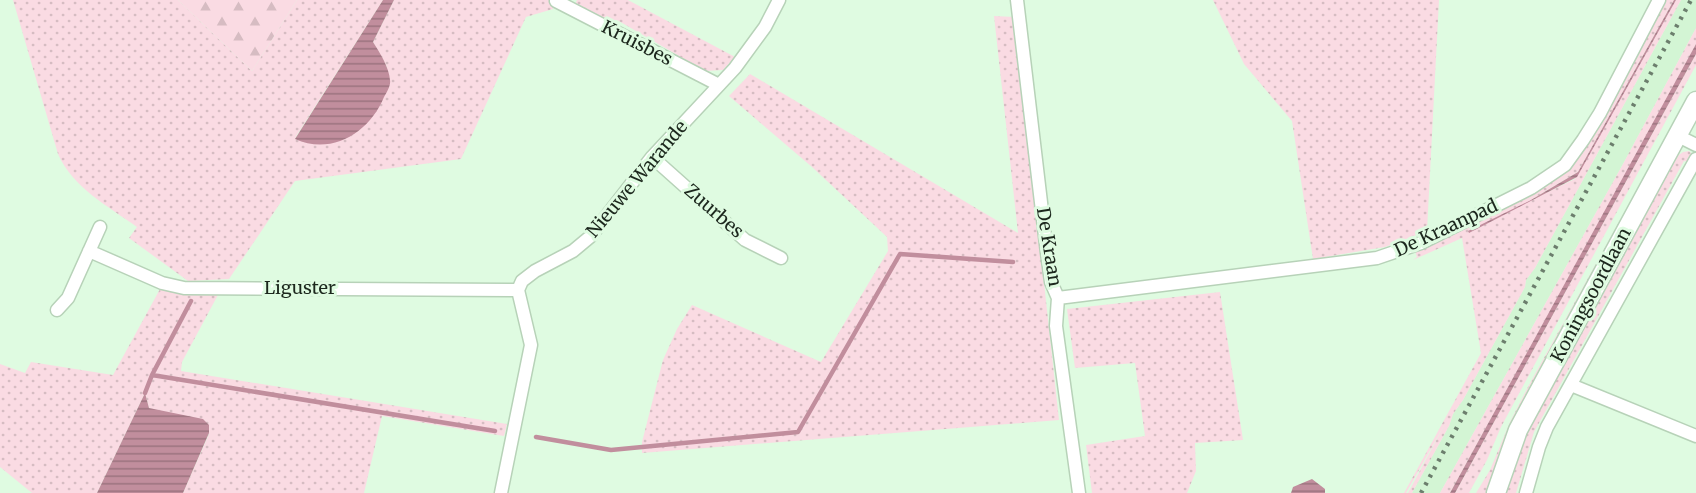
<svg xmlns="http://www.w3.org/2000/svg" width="1696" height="493" font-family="Merriweather,serif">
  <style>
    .built { fill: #d3f5d4 }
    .grass { fill: url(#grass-dots) }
    .forest { fill: url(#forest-firs) }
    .water { fill: url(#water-rules) }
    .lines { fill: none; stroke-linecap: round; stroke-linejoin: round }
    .stream { stroke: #c18e9d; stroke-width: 4.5 }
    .street-casing { stroke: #b7d2b8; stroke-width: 15 }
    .secondary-casing { stroke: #b7d2b8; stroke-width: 21 }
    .street { stroke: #fff; stroke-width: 12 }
    .secondary { stroke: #fff; stroke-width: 18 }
    .rail { stroke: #6c7e6d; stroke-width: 4.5; stroke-dasharray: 3 6; stroke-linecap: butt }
    .labels { text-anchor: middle; stroke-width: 6; stroke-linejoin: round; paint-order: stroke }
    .street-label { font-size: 18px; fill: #1c271d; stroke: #dffbe1 }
  </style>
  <defs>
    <pattern id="grass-dots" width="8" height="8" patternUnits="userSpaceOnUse" patternTransform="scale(1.5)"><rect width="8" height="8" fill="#fadbe3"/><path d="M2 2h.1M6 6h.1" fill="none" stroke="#d6bcc2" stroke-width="1.8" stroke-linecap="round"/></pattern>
    <pattern id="forest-firs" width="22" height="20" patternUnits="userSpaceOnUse" patternTransform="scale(1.5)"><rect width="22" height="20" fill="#fadbe3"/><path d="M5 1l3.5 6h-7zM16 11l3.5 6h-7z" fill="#d6bcc2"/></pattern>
    <pattern id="water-rules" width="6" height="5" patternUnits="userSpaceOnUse" patternTransform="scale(1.5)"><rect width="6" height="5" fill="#c18e9d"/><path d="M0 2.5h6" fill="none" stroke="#9c747f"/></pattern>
  </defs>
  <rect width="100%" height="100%" fill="#dffbe1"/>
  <!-- built -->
  <path class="built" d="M1681,0H1696V28L1623,164L1440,493H1412L1449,426L1453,414L1463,400L1525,287L1526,280L1535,268Z"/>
  <!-- grass -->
  <path class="grass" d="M13,0H178L252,71L297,0H383L295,138L387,67L373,42L394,0H556L553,9L526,17L461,159L295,181L229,279L188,281L129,238L137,227C108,206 73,188 58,154Z
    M577,0H628L735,57L723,70L705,71L617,20L608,21L575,5Z
    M1213,0H1439L1427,231L1385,247L1313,259L1292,121L1244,64Z
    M1665,0H1674L1578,172L1531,200L1469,230L1575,179L1672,6L1676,0H1681L1535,268L1526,280L1525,287L1463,400L1453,414L1449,426L1412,493H1408L1445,424L1406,493H1404L1481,353L1462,238L1413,260L1417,257L1415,251L1560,175Z
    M994,16L1015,17L1059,420L642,453V442L663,360L677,329L692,305L821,362L888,251L887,237L812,167L729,96L750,74L1018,233Z
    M1696,28V44L1667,99L1450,493H1440L1623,164Z
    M1696,54V65L1501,427L1487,460L1469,493H1455Z
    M1667,135L1512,426L1497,464L1488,493H1476L1490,470L1510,422L1529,385Z
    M1689,151L1692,154L1688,162L1684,161L1534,432L1516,493H1505L1529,427L1676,157L1683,152Z
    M160,289L188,293H219L182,362L181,371L507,424L504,436L382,416L364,493H183L209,434L149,408L145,393L97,493H32L0,467V364L25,373L31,362L113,375Z
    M1220,292L1243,440L1195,443L1196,471L1187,493H1092L1086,445L1145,436L1135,363L1075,368L1067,309Z"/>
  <!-- forest -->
  <path class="forest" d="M178,0H297L252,71Z"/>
  <!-- water -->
  <path class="water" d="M383,0H394L373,42C380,53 389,67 390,80C391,85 387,92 384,97C370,132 332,156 295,139Z
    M1674,0H1676L1577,177L1469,233L1468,231L1531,200L1578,172Z
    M1696,44V54L1455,493H1450Z
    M145,393L149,408L203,419L209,425V433L183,493H97Z
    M1312,479L1325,489V493H1291L1293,487Z"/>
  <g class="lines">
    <!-- stream -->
    <path class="stream" d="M152,375L191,301
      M145,393L152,375L495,431
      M536,437L611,450L798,432L900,254L1013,262"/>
    <!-- street casing -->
    <g class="street-casing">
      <path id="street" d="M1017,0L1047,253L1051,282L1058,298L1056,326L1079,493
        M556,1L719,85
        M1678,136L1696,145
        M652,157L745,240L781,258
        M89,251L162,283L184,288L518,290
        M1058,298L1377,258L1421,243L1531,188L1565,165L1583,140L1600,113L1659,0
        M57,310L68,298L100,227
        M1571,385L1696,436
        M501,493L531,345L518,290L522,281L535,271L573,251L591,236L652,157L735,68L765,27L779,0
        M1526,493L1539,447L1547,427L1696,159"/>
    </g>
    <!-- secondary casing -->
    <g class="secondary-casing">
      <path id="secondary" d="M1496,493L1518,430L1696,101"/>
    </g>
    <!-- street -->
    <use href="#street" class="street"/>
    <!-- secondary -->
    <use href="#secondary" class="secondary"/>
    <!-- rail -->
    <path class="rail" d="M1421,493L1691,0"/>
  </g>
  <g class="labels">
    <!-- street labels -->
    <g class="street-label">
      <text transform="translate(637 43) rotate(27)" y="6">Kruisbes</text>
      <text transform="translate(637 179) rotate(-50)" y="6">Nieuwe Warande</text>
      <text transform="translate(714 211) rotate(41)" y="6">Zuurbes</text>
      <text transform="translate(1446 228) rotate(-25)" y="6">De Kraanpad</text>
      <text transform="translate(1049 247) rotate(81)" y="6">De Kraan</text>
      <text x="300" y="294">Liguster</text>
      <text transform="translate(1591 295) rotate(-62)" y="6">Koningsoordlaan</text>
    </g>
  </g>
</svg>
